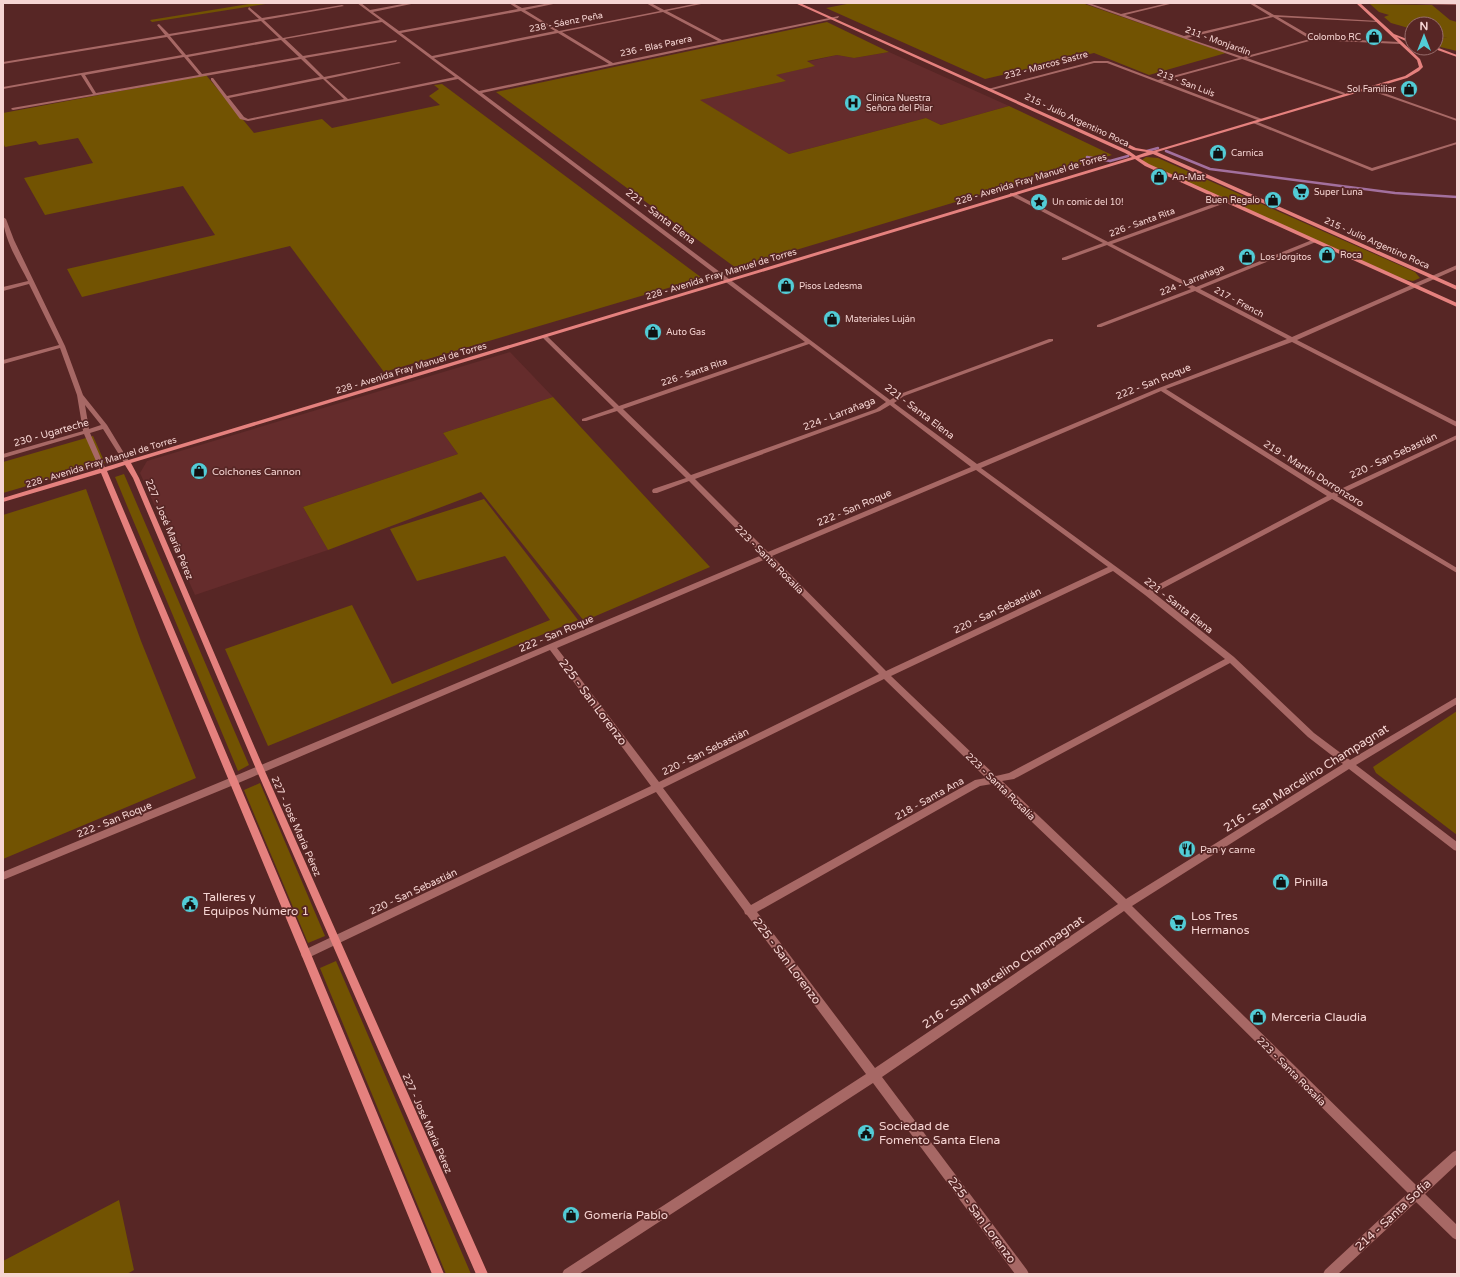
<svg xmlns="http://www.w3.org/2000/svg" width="1460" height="1277" font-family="'Varela Round',sans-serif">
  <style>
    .built { fill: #652c2c }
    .green { fill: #725302 }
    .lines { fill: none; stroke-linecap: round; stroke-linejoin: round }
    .stream { stroke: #a3709e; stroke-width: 2.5 }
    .street { fill: #a76865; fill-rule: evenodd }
    .secondary { fill: #e5817e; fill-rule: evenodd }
    .labels { text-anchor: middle; stroke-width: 3.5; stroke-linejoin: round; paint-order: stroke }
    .far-street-label { font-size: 9px; fill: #f6d5d3; stroke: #572625 }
    .far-poi-label { font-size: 9px; fill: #f6d5d3; stroke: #572625; text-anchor: start }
    .street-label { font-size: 10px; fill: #f6d5d3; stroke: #572625 }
    .poi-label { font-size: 10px; fill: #f6d5d3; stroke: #572625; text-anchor: start }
    .near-street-label { font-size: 12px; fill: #f6d5d3; stroke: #572625 }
    .near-poi-label { font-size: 12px; fill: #f6d5d3; stroke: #572625; text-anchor: start }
  </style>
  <rect width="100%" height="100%" fill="#572625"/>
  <!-- built -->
  <path class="built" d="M889,52L1009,106L941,125L926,118L789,154L699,100L785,81L775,75L814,66L807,62L837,55L854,58Z
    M510,352L553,397L443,433L458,454L303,507L328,550L195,595L140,473L147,461Z"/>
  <!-- green -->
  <path class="green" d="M255,3H272L152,22L150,20Z
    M852,3H1082L1226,53L1149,75L1094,53L985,79L826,8Z
    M1370,4L1432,5L1450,20L1457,22V51L1436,46L1438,39H1436V36L1448,38L1436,35V24H1412V29L1391,23L1384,17L1389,15L1379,12Z
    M827,22L889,52L854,58L837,55L807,61L815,66L776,75L786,81L700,100L789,154L926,118L941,125L1009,106L1112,155L736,268L496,92Z
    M206,75L254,133L322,119L332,128L440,105L429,96L439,89L434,85L442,84L702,278L384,372L290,246L82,297L67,269L215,235L183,186L45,215L24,178L93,163L78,138L39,145L36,141L5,147L3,143V113Z
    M1146,157L1158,158L1415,272L1420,278L1413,281L1403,279L1147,164L1142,160Z
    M553,397L710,567L584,621L481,492L328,550L303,507L458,454L443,433Z
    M93,436L105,463L3,493V462Z
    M124,474L249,765L238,771L115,477Z
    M86,489L141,641L196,778L3,859V515Z
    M484,499L578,620L268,746L225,649L352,605L392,684L550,620L505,556L417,581L390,529Z
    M1457,711V835L1376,773L1373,767Z
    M260,783L325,936L308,943L244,790Z
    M336,961L471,1274H446L320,968Z
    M119,1200L134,1270L127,1274H3V1261Z"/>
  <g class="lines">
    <!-- stream -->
    <path class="stream" d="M1147,151L1158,148
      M1166,151L1210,169L1395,193L1457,197
      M1087,157L1110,161L1128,156"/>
    <!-- street -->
    <path class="street" d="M357,3H361L370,10L408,3H416L373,12L399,31L518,9L509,3H513L522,8L550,3H558L525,10L559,31L660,11L646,3H651L664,10L699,3H706L667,11L722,40L839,16L838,18L482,93L890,400L900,394L1049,339H1053V341L904,396L894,403L977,464L1159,388L1287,339L1195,291L1101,327H1097V325L1191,289L1107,245L1066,260H1062V258L1103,243L1010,195V193H1014L1108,242L1224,200H1228V202L1112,244L1196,287L1312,240H1316V242L1200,289L1292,337L1457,265V269L1297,340L1457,422V427L1292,342L1166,389L1332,493L1457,435V439L1337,496L1457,568V573L1332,499L1154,593L1234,657L1314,733L1350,760L1457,697V704L1356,765L1457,842V851L1454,850L1349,769L1132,906L1416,1185L1453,1152L1457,1150V1164L1425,1194L1457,1225V1240L1453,1238L1416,1202L1338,1274H1323L1325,1270L1408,1193L1124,911L882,1077L1027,1270L1029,1274H1015L873,1083L579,1274H562L564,1270L866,1074L747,915L745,914L744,911L656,792L310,957L306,959L302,957L301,954L302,951L651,786L550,650L236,784L3,880V872L230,778L762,555L689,481L657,493H653L652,491L653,489L686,478L617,411L586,421H582V419L614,408L542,337L547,336L619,406L805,342L458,79L248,121L240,119L211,80V78H213L227,96L320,77L301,59L13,110L11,109L12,108L93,94L81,75L3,89V87L182,55L167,37L3,64V62L165,35L157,25L159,24L169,34L259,19L248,9L249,7L262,18L342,5L344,6L264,20L283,38L380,20ZM521,11L555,31L432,56L401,33ZM663,12L718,41L613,63L562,32ZM261,21L279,38L186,55L170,36ZM382,22L455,77L348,99L326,79L401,63L399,62L324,77L305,58L396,42L397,40L303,56L285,39ZM558,33L609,64L479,91L434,58ZM281,40L299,57L202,74L188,57ZM184,57L199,75L96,93L85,75ZM323,79L344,99L248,119L244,117L229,98ZM809,344L886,402L876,409L691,475L623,409ZM1161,391L1327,496L1148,590L981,468ZM890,405L971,467L768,552L695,479L880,411ZM976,470L1108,567L886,671L772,556ZM766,559L879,674L659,782L557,648ZM1113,571L1145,595L1225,659L1009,773L996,776L891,676ZM1230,663L1308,737L1343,764L1126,899L1002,781L1014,779ZM884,679L986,778L975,780L751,905L663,788ZM992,784L1118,904L875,1068L757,912L980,786Z
      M1084,3H1089L1121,14L1168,3H1174L1125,15L1184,36L1270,16L1249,3H1253L1274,15L1379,21L1377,22L1278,17L1314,38L1400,42L1402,43L1400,44L1313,40L1247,58L1345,93L1344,95L1242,59L1162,81L1262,119V121H1260L1107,63H1094L988,91V89L1094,61H1108L1158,80L1239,58ZM1273,17L1310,39L1243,57L1187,38Z
      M1414,3H1457V5L1416,4Z
      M1367,87L1457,119V121L1366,89Z
      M1255,121L1372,168L1457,142V144L1372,171L1253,123V122Z
      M3,217L6,219L14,240L65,346L83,395L107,425L130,463L129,464H125L103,429L90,433L106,470L105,471L103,472L100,470L84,434L3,458V454L83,431L77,395L60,348L3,364V360L59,345L29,284L3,291V287L28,281C19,263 3,238 3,217ZM85,405L101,425L89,429Z"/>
    <!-- secondary -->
    <path class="secondary" d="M795,3H800L1129,151L1136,156L1147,152L1133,150L1118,143V141H1122L1136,148L1153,151L1405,76L1419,67L1417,60L1356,3H1360L1394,34L1412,41V43H1410L1397,37L1420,59L1423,67L1419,71L1407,78L1157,152L1457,286V290L1153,154L1139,158L1149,164L1457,303V307L1145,166L1135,159L131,463L139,478L264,769L488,1274H476L256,769L133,478L125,465L107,471L311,954L444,1274H432L301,954L101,473L3,502V498L1132,157L1125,153Z
      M1436,47L1457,55V57L1432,48Z"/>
  </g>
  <!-- icons -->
  <defs>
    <g id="shop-disc" transform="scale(0.9)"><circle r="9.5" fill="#52ccd6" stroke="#572625"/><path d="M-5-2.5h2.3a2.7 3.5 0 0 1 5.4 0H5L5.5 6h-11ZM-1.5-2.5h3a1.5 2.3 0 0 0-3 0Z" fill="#111"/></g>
    <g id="hospital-disc" transform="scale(0.9)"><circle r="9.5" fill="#52ccd6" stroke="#572625"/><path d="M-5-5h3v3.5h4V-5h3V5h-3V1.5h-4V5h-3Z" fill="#111"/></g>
    <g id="supermarket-disc" transform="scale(0.9)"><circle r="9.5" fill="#52ccd6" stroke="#572625"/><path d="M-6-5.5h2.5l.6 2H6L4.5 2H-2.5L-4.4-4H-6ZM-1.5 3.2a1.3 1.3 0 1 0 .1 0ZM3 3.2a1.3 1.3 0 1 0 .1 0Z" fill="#111"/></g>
    <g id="sight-disc" transform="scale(0.9)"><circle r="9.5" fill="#52ccd6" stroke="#572625"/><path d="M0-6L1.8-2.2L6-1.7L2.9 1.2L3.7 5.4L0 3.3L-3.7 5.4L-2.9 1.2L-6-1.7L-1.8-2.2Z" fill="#111"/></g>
    <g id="restaurant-disc" transform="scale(0.9)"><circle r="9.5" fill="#52ccd6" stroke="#572625"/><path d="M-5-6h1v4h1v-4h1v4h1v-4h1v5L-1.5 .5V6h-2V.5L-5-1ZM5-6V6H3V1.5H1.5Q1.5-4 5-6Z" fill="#111"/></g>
    <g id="civic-disc" transform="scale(0.9)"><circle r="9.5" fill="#52ccd6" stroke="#572625"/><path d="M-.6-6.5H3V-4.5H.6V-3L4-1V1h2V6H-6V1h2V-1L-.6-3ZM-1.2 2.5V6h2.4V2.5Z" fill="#111"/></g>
  </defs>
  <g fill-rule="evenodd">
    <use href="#shop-disc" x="1374" y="37"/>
    <use href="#shop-disc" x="1409" y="89"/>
    <use href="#hospital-disc" x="853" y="103"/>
    <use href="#shop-disc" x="1218" y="153"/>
    <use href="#shop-disc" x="1159" y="177"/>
    <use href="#supermarket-disc" x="1301" y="192"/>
    <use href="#shop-disc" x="1273" y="200"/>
    <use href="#sight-disc" x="1039" y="202"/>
    <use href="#shop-disc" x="1327" y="255"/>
    <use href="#shop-disc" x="1247" y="257"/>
    <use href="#shop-disc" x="786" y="286"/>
    <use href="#shop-disc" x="832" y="319"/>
    <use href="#shop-disc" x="653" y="332"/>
    <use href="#shop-disc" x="199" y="471"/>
    <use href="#restaurant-disc" x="1187" y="849"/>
    <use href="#shop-disc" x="1281" y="882"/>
    <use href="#civic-disc" x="190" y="904"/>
    <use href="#supermarket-disc" x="1178" y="923"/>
    <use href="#shop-disc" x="1258" y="1017"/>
    <use href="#civic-disc" x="866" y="1133"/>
    <use href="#shop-disc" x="571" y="1215"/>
  </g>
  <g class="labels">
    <!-- far-street labels -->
    <g class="far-street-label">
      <text transform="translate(566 22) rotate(-11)" y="3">238 - Sáenz Peña</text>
      <text transform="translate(1218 41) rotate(20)" y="3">211 - Monjardín</text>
      <text transform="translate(656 46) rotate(-12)" y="3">236 - Blas Parera</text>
      <text transform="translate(1046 65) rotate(-15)" y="3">232 - Marcos Sastre</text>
      <text transform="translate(1186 83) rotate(21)" y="3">213 - San Luis</text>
      <text transform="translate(1077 120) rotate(25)" y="3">215 - Julio Argentino Roca</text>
      <text transform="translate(1031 179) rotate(-17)" y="3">228 - Avenida Fray Manuel de Torres</text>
      <text transform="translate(1142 222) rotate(-20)" y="3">226 - Santa Rita</text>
      <text transform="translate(1377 243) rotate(24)" y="3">215 - Julio Argentino Roca</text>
      <text transform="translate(721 274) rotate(-17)" y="3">228 - Avenida Fray Manuel de Torres</text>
      <text transform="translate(1192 280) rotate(-22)" y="3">224 - Larrañaga</text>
      <text transform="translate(1239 302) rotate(28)" y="3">217 - French</text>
      <text transform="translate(411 368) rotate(-17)" y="3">228 - Avenida Fray Manuel de Torres</text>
      <text transform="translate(694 372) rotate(-19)" y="3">226 - Santa Rita</text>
      <text transform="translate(101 462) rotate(-17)" y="3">228 - Avenida Fray Manuel de Torres</text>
    </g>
    <!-- far-poi labels -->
    <g class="far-poi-label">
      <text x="1361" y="40" text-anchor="end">Colombo RC</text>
      <text x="1396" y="92" text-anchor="end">Sol Familiar</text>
      <text x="866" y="101">Clinica Nuestra<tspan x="866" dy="10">Señora del Pilar</tspan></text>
      <text x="1231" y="156">Carnica</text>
      <text x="1172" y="180">An-Mat</text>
      <text x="1314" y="195">Super Luna</text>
      <text x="1260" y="203" text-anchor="end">Buen Regalo</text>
      <text x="1052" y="205">Un comic del 10!</text>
      <text x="1340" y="258">Roca</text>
      <text x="1260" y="260">Los Jorgitos</text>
      <text x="799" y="289">Pisos Ledesma</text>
      <text x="845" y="322">Materiales Luján</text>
      <text x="666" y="335">Auto Gas</text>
    </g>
    <!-- street labels -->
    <g class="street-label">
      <text transform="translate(661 216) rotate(37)" y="4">221 - Santa Elena</text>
      <text transform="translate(1153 381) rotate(-22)" y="4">222 - San Roque</text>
      <text transform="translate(920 411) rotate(37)" y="4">221 - Santa Elena</text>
      <text transform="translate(839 413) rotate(-21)" y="4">224 - Larrañaga</text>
      <text transform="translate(51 432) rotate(-16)" y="4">230 - Ugarteche</text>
      <text transform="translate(1393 455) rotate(-25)" y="4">220 - San Sebastián</text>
      <text transform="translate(1314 473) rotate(32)" y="4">219 - Martín Dorronzoro</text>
      <text transform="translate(854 507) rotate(-23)" y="4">222 - San Roque</text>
      <text transform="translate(170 529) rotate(67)" y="4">227 - José María Pérez</text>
      <text transform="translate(770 559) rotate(45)" y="4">223 - Santa Rosalía</text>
      <text transform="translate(1179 605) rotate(38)" y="4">221 - Santa Elena</text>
      <text transform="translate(997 610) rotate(-25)" y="4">220 - San Sebastián</text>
      <text transform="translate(556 633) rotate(-23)" y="4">222 - San Roque</text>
      <text transform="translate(705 751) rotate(-26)" y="4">220 - San Sebastián</text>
      <text transform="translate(1001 786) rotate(44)" y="4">223 - Santa Rosalía</text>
      <text transform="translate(929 798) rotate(-29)" y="4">218 - Santa Ana</text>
      <text transform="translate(114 819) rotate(-22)" y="4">222 - San Roque</text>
      <text transform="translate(297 826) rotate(66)" y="4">227 - José María Pérez</text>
      <text transform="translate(413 891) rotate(-25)" y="4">220 - San Sebastián</text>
      <text transform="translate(1292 1071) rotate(45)" y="4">223 - Santa Rosalía</text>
      <text transform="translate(428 1123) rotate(66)" y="4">227 - José María Pérez</text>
    </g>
    <!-- poi labels -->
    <g class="poi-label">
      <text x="212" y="475">Colchones Cannon</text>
      <text x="1200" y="853">Pan y carne</text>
    </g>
    <!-- near-street labels -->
    <g class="near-street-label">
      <text transform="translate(593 702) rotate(53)" y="4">225 - San Lorenzo</text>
      <text transform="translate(1306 778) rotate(-32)" y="4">216 - San Marcelino Champagnat</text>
      <text transform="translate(787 961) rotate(53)" y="4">225 - San Lorenzo</text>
      <text transform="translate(1003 972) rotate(-34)" y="4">216 - San Marcelino Champagnat</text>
      <text transform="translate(1393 1215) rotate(-43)" y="4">214 - Santa Sofía</text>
      <text transform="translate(982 1220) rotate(53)" y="4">225 - San Lorenzo</text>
    </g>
    <!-- near-poi labels -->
    <g class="near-poi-label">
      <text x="1294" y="886">Pinilla</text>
      <text x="203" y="901">Talleres y<tspan x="203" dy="14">Equipos Número 1</tspan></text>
      <text x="1191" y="920">Los Tres<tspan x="1191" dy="14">Hermanos</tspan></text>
      <text x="1271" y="1021">Merceria Claudia</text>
      <text x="879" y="1130">Sociedad de<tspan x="879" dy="14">Fomento Santa Elena</tspan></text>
      <text x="584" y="1219">Gomería Pablo</text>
    </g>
  </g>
  <!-- border -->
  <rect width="1460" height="1277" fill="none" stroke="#f6d5d3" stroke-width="8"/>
  <!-- north arrow -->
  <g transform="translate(1424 36)"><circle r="19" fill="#572625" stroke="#976c6b"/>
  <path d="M0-3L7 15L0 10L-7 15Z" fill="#52ccd6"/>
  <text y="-6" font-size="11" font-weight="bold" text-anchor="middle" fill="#f6d5d3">N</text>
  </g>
</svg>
